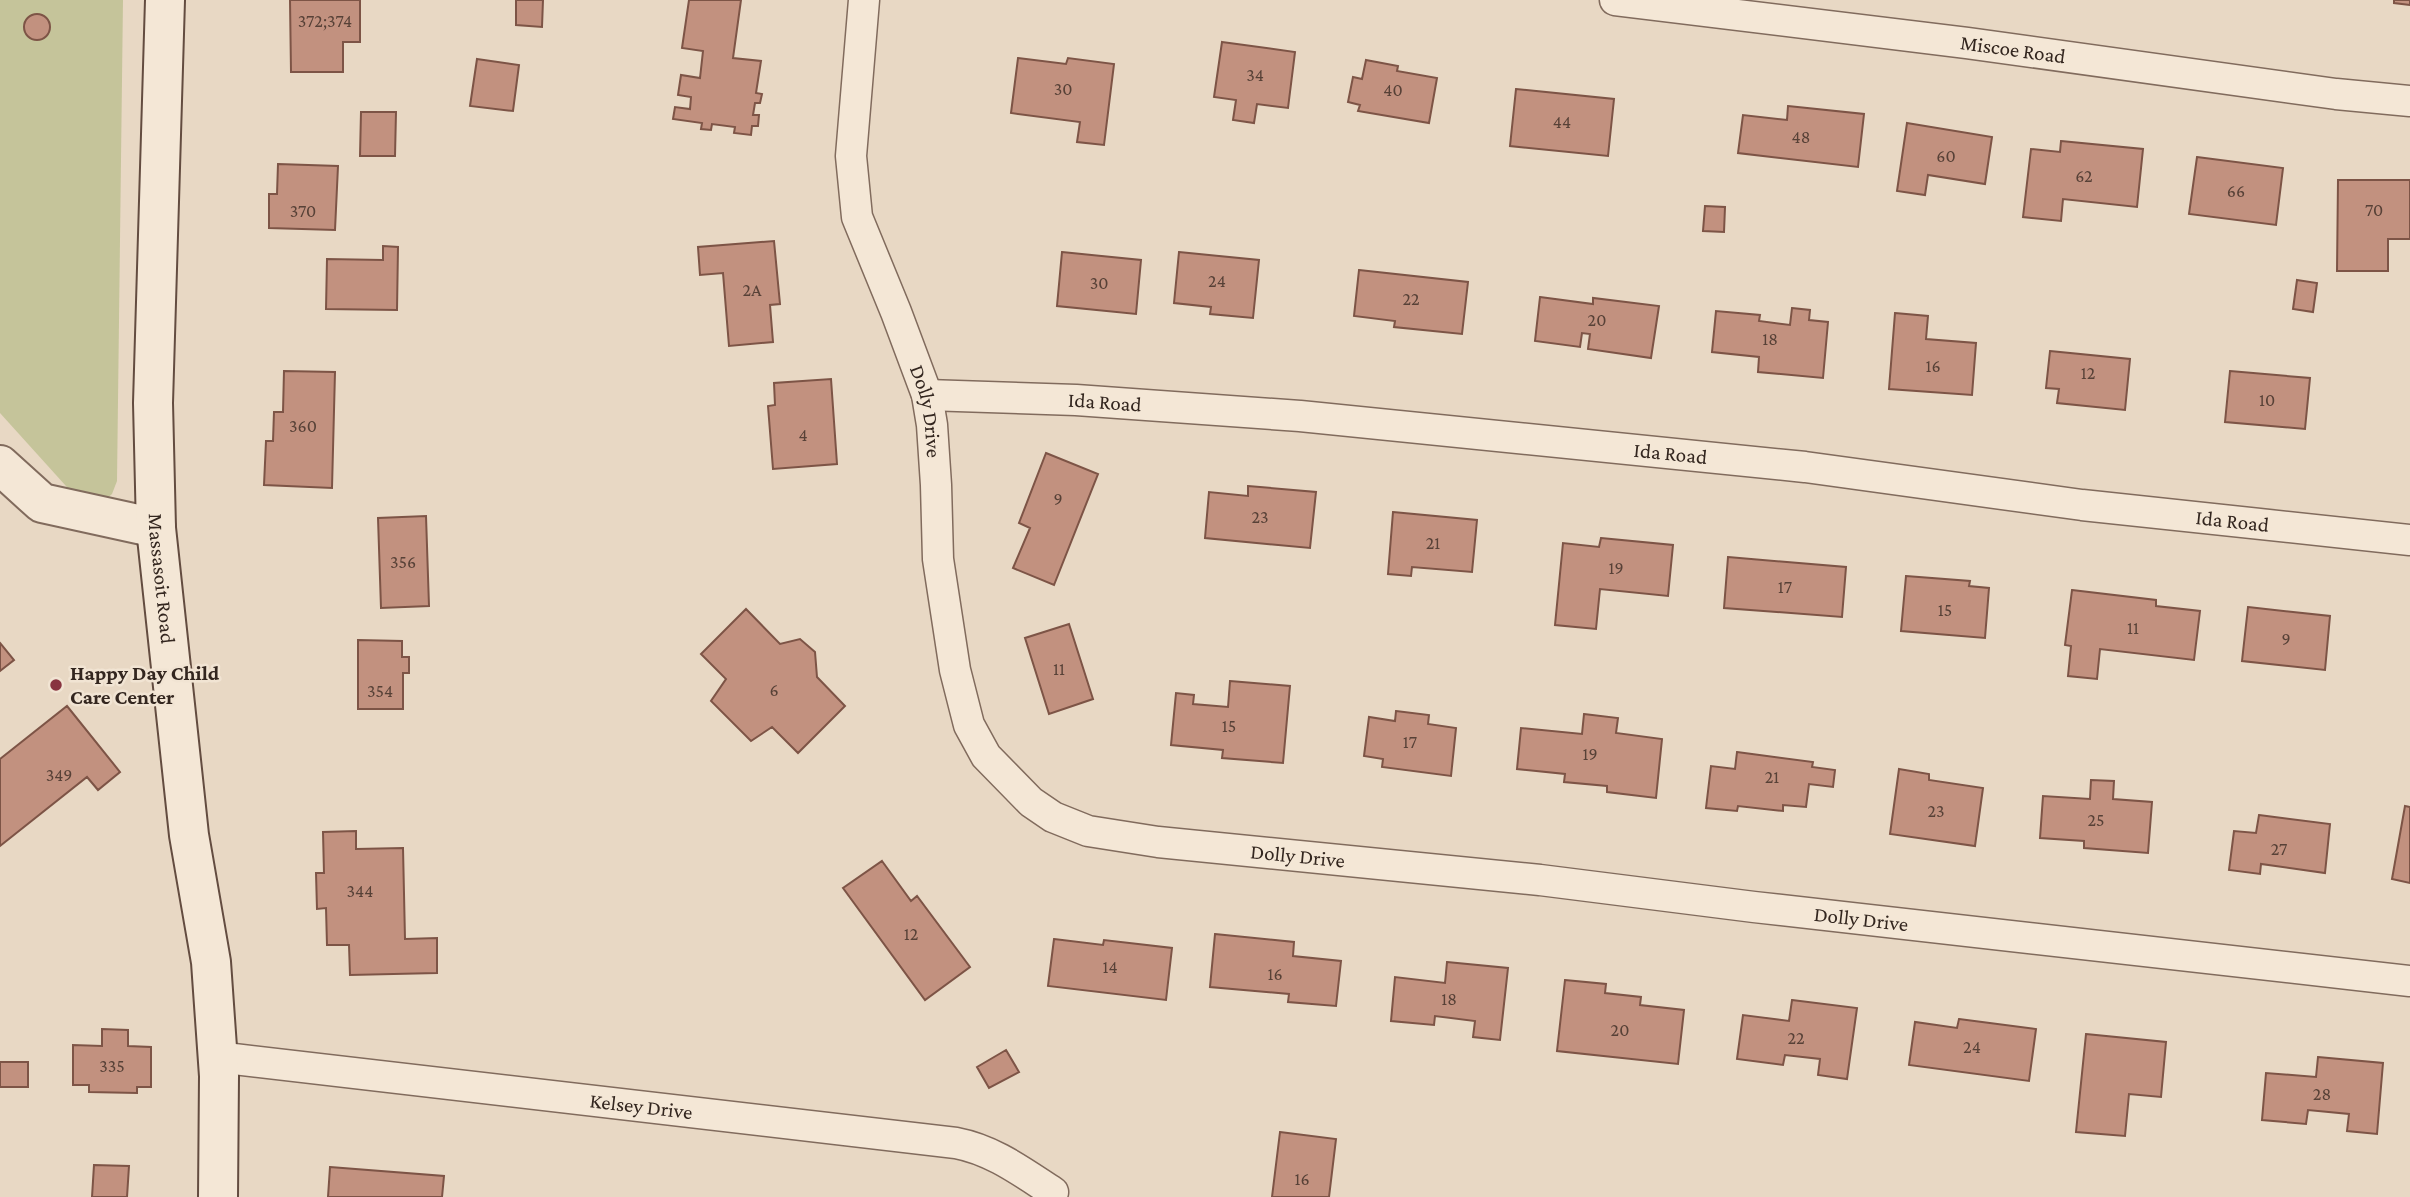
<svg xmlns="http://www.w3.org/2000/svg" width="2410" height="1197" font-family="'Crimson Pro',serif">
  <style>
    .green { fill: #c5c49a }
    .building { fill: #c2917f; stroke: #7d5446; stroke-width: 2 }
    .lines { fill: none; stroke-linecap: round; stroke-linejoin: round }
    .minor-casing { stroke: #816b5d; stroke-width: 33 }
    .tertiary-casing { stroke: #816b5d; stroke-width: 42 }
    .secondary-casing { stroke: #634c40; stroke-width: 42 }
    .minor { stroke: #f4e7d6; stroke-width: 30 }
    .tertiary { stroke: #f4e7d6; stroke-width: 38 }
    .secondary { stroke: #f4e7d6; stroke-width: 38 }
    .poi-dot { fill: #883440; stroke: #f1e4d3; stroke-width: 2.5 }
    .labels { text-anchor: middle; stroke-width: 5; stroke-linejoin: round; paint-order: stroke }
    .number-label { font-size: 18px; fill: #574137 }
    .street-label { font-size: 21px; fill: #33261f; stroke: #f1e4d3 }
    .poi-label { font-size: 21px; font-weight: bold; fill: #33261f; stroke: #f1e4d3; text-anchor: start }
  </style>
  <rect width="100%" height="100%" fill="#e8d8c4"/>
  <!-- green -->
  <path class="green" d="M0,0H123L117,481L112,494L105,500L75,496L0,413Z"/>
  <!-- building -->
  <path class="building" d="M290,0H360V42H343V72H291Z
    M516,0H543L542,27L516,25Z
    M689,0H741L733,58L761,61L756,93L762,94L760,103H755L753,115H759L758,126H752L751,135L734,133L735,127L712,124L711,130L701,129L702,123L673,119L675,107L690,109L691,97L678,95L681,75L700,78L703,51L682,48Z
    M2394,0H2410V5L2394,3Z
    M24 27a13 13 0 1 1 26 0a13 13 0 1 1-26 0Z
    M1222,42L1295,52L1288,108L1257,104L1254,123L1233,120L1236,100L1214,97Z
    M1018,58L1066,64L1068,58L1114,64L1104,145L1077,142L1080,122L1011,113Z
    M477,59L519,65L513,111L470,106Z
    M1366,60L1398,66L1397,71L1437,78L1429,123L1358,111L1360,105L1348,102L1353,77L1362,79Z
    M1516,89L1614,99L1608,156L1510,146Z
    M1788,106L1864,114L1858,167L1738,153L1743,115L1787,120Z
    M361,112H396L395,156H360Z
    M1907,123L1992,137L1985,184L1928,175L1925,195L1897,191Z
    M2061,141L2143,149L2137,207L2063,199L2061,221L2023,217L2031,149L2060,152Z
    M2197,157L2283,168L2276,225L2189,214Z
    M278,164L338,166L335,230L269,228V194H277Z
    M2338,180H2410V239H2388V271H2337Z
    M1705,206L1725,207L1724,232L1703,231Z
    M774,241L780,304L770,305L773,342L729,346L723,273L700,275L698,247Z
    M383,246L398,247L397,310L326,309L327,259L383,260Z
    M1062,252L1141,260L1136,314L1057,306Z
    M1179,252L1259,260L1253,318L1210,314L1211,307L1174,303Z
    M1359,270L1468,282L1462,334L1394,327L1395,321L1354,316Z
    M2297,280L2317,283L2313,312L2293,309Z
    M1540,297L1593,304V298L1659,306L1651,358L1588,349L1590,334L1582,333L1580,347L1535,341Z
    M1792,308L1810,310L1809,320L1828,322L1823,378L1758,372L1759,357L1712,352L1716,311L1760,315L1759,321L1790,325Z
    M1895,313L1928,316L1926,339L1976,343L1972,395L1889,389Z
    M2050,351L2130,359L2125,410L2057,403L2059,389L2046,388Z
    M284,371L335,372L332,488L264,485L266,441H273L274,412H283Z
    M2230,371L2310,378L2305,429L2225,422Z
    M831,379L837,464L773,469L768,406L775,405L774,383Z
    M1046,453L1098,474L1054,585L1013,568L1030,528L1019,523Z
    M1248,486L1316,492L1310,548L1205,538L1209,492L1248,496Z
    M1393,512L1477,520L1472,572L1412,567L1411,576L1388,574Z
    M426,516L429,606L381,608L378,518Z
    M1601,538L1673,545L1668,596L1600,589L1596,629L1555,625L1563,543L1599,547Z
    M1728,557L1846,567L1842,617L1724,608Z
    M1906,576L1970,581L1969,586L1989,588L1985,638L1901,631Z
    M2072,590L2156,600V606L2200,611L2194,660L2100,649L2097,679L2068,676L2071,646L2065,645Z
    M2248,607L2330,616L2325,670L2242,661Z
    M746,609L780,644L800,639L815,652L817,677L845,706L798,753L772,727L751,741L711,701L726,679L701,654Z
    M1069,624L1093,699L1049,714L1025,638Z
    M358,640L402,641V657H409V673H403V709H358Z
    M0,643L14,660L0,671Z
    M1230,681L1290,686L1283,763L1222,758L1223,750L1171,745L1176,693L1194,695L1193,704L1228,707Z
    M67,706L120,772L98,790L87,777L0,846V759Z
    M1396,711L1429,715L1428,724L1456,728L1451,776L1382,767L1383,759L1364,756L1369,717L1395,721Z
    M1584,714L1618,718L1616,733L1662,739L1656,798L1607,792V786L1564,782L1565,774L1517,769L1521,728L1582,734Z
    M1737,752L1813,762L1812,767L1835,770L1833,787L1809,784L1806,807L1783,805V811L1738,806L1737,811L1706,808L1711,766L1735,769Z
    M1899,769L1929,774V780L1983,788L1975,846L1890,834Z
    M2091,780L2114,781L2113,799L2152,802L2148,853L2084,848V841L2040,838L2043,796L2090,799Z
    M2405,806L2410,807V883L2392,879Z
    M2259,815L2330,824L2325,873L2261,864L2260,874L2229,870L2234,831L2256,833Z
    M356,831V849L403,848L405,939L437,938V973L350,975L349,945H327L326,908L317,909L316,873H324L323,832Z
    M882,861L911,901L917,896L970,967L925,1000L843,888Z
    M1215,934L1294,942L1293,956L1341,961L1336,1006L1288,1002L1289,994L1210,987Z
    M1054,939L1103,945L1104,940L1172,948L1166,1000L1048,986Z
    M1447,962L1508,968L1500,1040L1473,1037L1475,1021L1435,1016L1434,1025L1391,1021L1395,977L1445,983Z
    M1565,980L1606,984L1605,993L1641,997L1640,1005L1684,1010L1678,1064L1557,1051Z
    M1792,1000L1857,1008L1847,1079L1818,1075L1820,1059L1785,1055L1783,1065L1737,1059L1743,1015L1789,1021Z
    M1959,1019L2036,1029L2029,1081L1909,1065L1915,1022L1957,1028Z
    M102,1029L128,1030V1046L151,1047V1087H137V1093L89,1092V1085H73V1045L102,1046Z
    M2086,1034L2166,1042L2161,1097L2129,1094L2125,1136L2076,1132Z
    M1006,1050L1019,1072L989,1088L977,1067Z
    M2318,1057L2383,1063L2377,1134L2347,1131L2349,1114L2308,1110L2306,1124L2262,1120L2266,1073L2316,1077Z
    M0,1062H28V1087H0Z
    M1280,1132L1336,1139L1329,1197H1272Z
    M94,1165L129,1166L127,1197H92Z
    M330,1167L444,1176L442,1197H328Z"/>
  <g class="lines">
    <!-- minor casing -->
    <g class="minor-casing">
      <g id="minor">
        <path id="s1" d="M864,0L851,156L857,217L896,312L927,395L932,425L936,485L938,559L955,670L969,725L986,756L1031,802L1053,817L1088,831L1158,842L1540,880L1754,907L2410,981"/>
        <path id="s2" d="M1615,0L1967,43L2336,94L2410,101"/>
        <path id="s3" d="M927,395L1076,400L1300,416L1805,467L2082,505L2410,540"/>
        <path id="s4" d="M217,1057L956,1143C993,1150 1022,1172 1053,1192"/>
      </g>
    </g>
    <!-- tertiary casing -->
    <g class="tertiary-casing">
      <path id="tertiary" d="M0,465L42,503L156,528"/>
    </g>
    <!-- secondary casing -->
    <g class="secondary-casing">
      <g id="secondary">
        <path id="s5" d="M165,0L153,403L156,528L189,835L211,962L219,1076L218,1197"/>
      </g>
    </g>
    <!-- minor -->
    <use href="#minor" class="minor"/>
    <!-- tertiary -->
    <use href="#tertiary" class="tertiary"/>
    <!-- secondary -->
    <use href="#secondary" class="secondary"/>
  </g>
  <!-- markers -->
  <circle class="poi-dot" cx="56" cy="685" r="7"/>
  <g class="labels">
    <!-- number labels -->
    <g class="number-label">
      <text x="325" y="27">372;374</text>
      <text x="1255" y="81">34</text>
      <text x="1063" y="95">30</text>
      <text x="1393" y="96">40</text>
      <text x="1562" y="128">44</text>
      <text x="1801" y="143">48</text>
      <text x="1946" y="162">60</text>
      <text x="2084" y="182">62</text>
      <text x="2236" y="197">66</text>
      <text x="2374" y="216">70</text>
      <text x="303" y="217">370</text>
      <text x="1217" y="287">24</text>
      <text x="1099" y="289">30</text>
      <text x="752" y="296">2A</text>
      <text x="1411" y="305">22</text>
      <text x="1597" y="326">20</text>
      <text x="1770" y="345">18</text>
      <text x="1933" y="372">16</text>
      <text x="2088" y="379">12</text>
      <text x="2267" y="406">10</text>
      <text x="303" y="432">360</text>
      <text x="803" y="441">4</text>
      <text x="1058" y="505">9</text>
      <text x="1260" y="523">23</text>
      <text x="1433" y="549">21</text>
      <text x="403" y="568">356</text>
      <text x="1616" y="574">19</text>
      <text x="1785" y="593">17</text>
      <text x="1945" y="616">15</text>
      <text x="2133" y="634">11</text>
      <text x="2286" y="645">9</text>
      <text x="1059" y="675">11</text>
      <text x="774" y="696">6</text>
      <text x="380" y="697">354</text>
      <text x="1229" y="732">15</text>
      <text x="1410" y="748">17</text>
      <text x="1590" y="760">19</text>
      <text x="59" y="781">349</text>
      <text x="1772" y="783">21</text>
      <text x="1936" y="817">23</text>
      <text x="2096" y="826">25</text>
      <text x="2279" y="855">27</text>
      <text x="360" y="897">344</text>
      <text x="911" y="940">12</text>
      <text x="1110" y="973">14</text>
      <text x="1275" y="980">16</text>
      <text x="1449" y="1005">18</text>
      <text x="1620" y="1036">20</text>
      <text x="1796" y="1044">22</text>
      <text x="1972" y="1053">24</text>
      <text x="112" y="1072">335</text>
      <text x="2322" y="1100">28</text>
      <text x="1302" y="1185">16</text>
    </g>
    <!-- street labels -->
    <g class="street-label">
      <text dy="7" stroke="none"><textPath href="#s2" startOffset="401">Miscoe Road</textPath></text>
      <text dy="7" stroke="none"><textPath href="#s3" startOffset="178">Ida Road</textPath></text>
      <text dy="7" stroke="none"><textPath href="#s1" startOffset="425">Dolly Drive</textPath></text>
      <text dy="7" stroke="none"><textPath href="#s3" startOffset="746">Ida Road</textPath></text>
      <text dy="7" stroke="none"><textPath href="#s3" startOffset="1312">Ida Road</textPath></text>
      <text dy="7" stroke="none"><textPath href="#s5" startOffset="579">Massasoit Road</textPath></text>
      <text dy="7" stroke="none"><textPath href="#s1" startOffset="1118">Dolly Drive</textPath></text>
      <text dy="7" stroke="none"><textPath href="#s1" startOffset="1685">Dolly Drive</textPath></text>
      <text dy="7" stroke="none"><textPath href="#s4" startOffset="427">Kelsey Drive</textPath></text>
    </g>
    <!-- poi labels -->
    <g class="poi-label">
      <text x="70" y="680">Happy Day Child<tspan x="70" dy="24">Care Center</tspan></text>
    </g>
  </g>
</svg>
